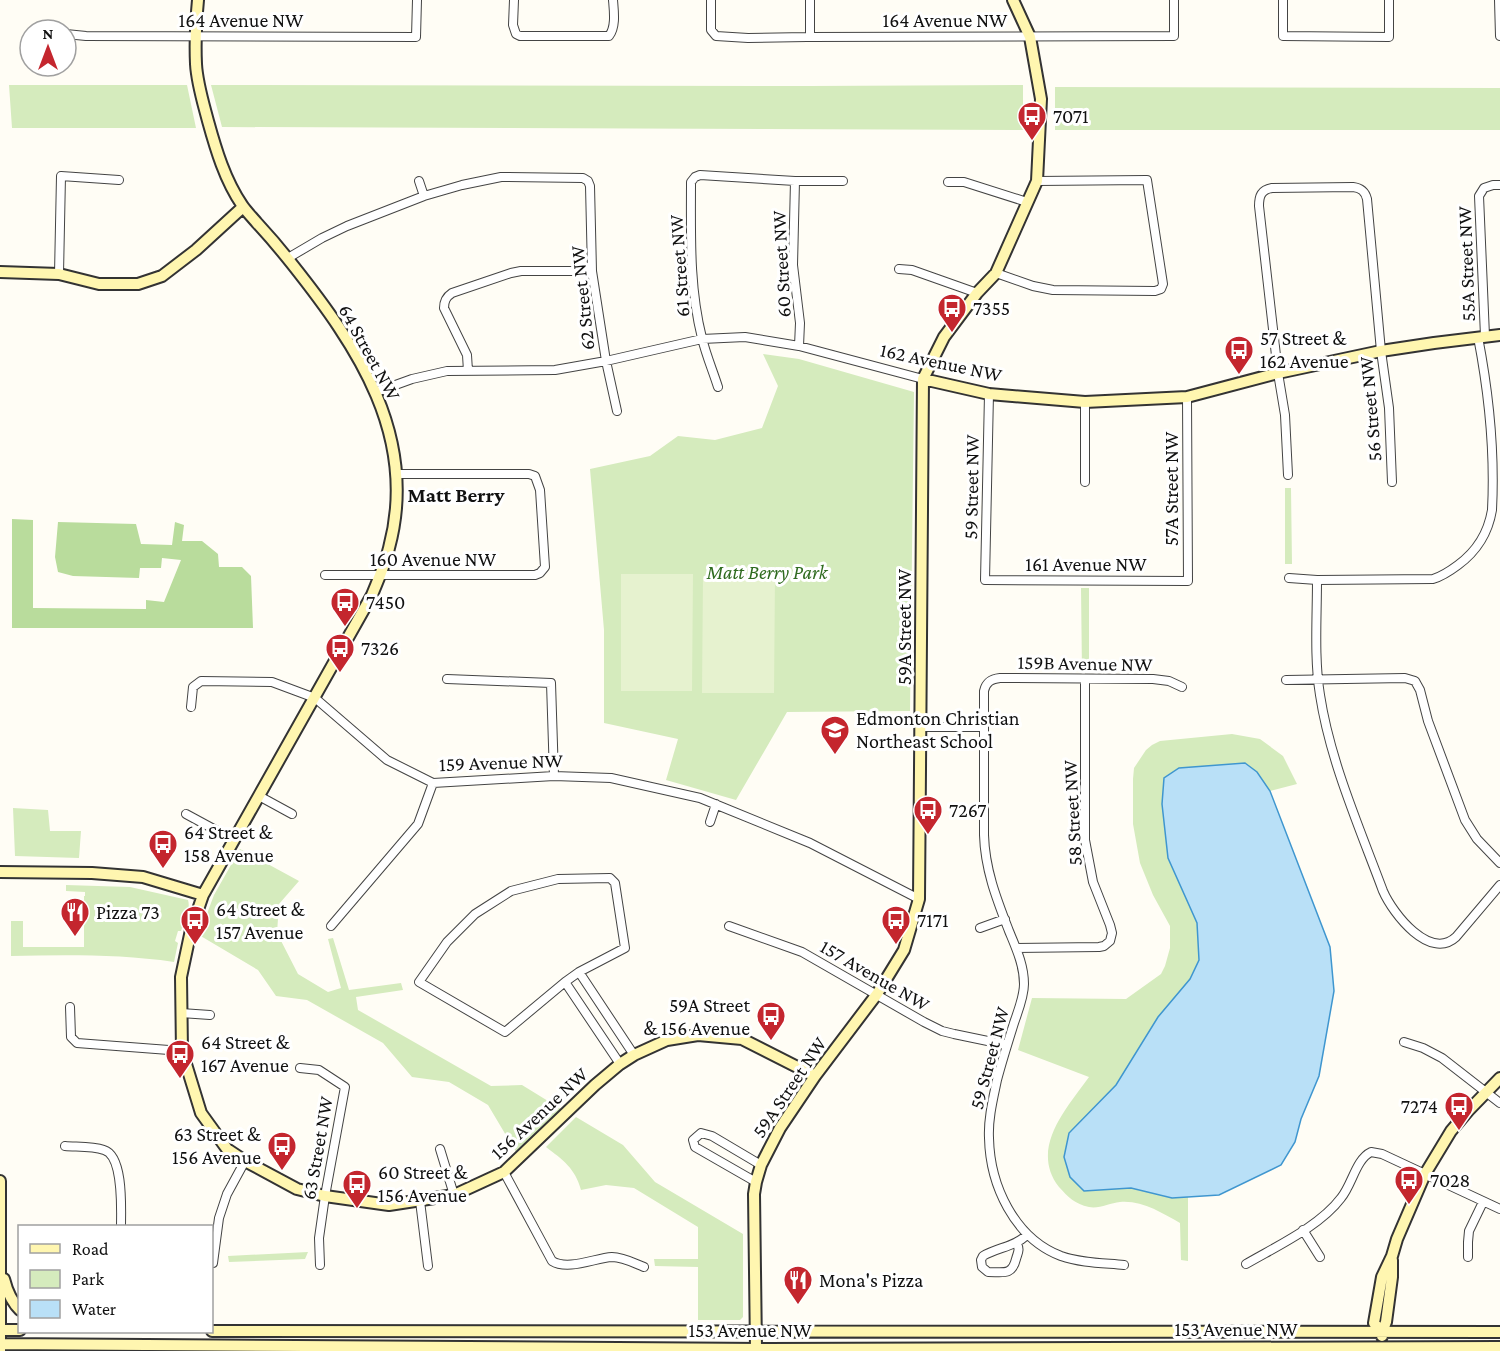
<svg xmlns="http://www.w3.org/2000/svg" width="1500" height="1351" font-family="'Crimson Pro',serif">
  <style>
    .green { fill: #d5ebbd }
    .forest { fill: #b9dc9c }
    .pitch { fill: #e6f2cf }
    .water { fill: #b9e0f7; stroke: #3f96cf; stroke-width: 1.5 }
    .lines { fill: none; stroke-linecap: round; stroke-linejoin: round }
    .street-casing { stroke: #444; stroke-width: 10 }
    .secondary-casing { stroke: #333; stroke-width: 14 }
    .street { stroke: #fff; stroke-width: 8 }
    .secondary { stroke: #fff6b0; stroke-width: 10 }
    .labels { text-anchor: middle; stroke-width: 6; stroke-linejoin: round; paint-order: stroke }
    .street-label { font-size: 20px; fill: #111; stroke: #fff }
    .poi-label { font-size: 20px; fill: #111; stroke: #fff; text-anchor: start }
    .park-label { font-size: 20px; font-style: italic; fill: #2f6b1f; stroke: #fff }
    .neighbourhood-label { font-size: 21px; font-weight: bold; fill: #111; stroke: #fff }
  </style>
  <rect width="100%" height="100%" fill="#fffdf5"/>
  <!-- green -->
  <path class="green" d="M9,85H187L196,128H12Z
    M211,85L808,86L1023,85V130L222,127Z
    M1055,87L1500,88V130H1055Z
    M763,354L799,359L914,392L910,711L787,712L736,800L666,780L678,739L604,723V630L590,469L650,456L678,436L715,440L762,428L778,386Z
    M1285,488H1291L1292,564H1285Z
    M1081,588H1089V673H1082Z
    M1232,734L1260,739L1283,756L1297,784L1270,791L1257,772L1168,858L1197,923L1199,959L1190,979L1158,1017L1116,1085L1069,1133L1064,1156L1070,1177L1084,1191L1131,1188L1172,1198L1188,1197V1261L1181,1260L1180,1223C1162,1213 1142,1200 1120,1202C1110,1203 1099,1209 1089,1207C1075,1204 1068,1197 1059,1187C1029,1148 1067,1108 1089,1077L1018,1050L1032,998L1126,999L1161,974L1165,966L1170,948V926L1153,895L1140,863L1133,824V779L1134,768L1146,750L1152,745L1160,741Z
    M13,808L48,810L50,831H81L79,858L15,856Z
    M240,849L299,881L279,904L277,933L298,974L328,992L341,988L328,939L333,938L349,990L401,983L403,990L356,997L358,1010L491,1086L522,1085L561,1109L516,1152L488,1105L449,1082L412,1077L383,1043L307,1000L276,996L258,970L199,935L214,895Z
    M66,885L130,887L188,900C191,910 184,921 181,931H178L175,941L178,943L174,962C120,954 65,955 11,956V921H23V947H84V896H85V892L66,891Z
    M576,1117L623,1145L655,1182L743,1234V1317L740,1320H698V1267L655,1266L654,1259H698V1227L634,1188L606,1185L581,1190C575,1168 563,1160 546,1147Z
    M308,1252L305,1259L229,1262L228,1256Z"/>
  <!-- forest -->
  <path class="forest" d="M12,519L33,520V608L146,609V600L164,602L181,560L162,558L161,568H140L139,578L73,576L58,572L55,557L58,522L136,524L141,544L172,545L175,522L184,525L182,541H202L218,554L219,567H242L251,576L253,628H12Z"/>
  <!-- pitch -->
  <path class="pitch" d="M621,574H693L692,691H621Z
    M703,576H775L774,693H702Z"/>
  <!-- water -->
  <path class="water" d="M1245,763L1257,772L1270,791L1330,947L1334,991L1319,1076L1301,1119L1295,1142L1281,1165L1219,1195L1172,1198L1131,1188L1084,1191L1070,1177L1064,1157L1069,1133L1116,1085L1158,1017L1190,979L1199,960L1197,923L1168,858L1162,804L1164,778L1179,768Z"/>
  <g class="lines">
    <!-- street casing -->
    <g class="street-casing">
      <path id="street" d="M514,0L513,25L516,34L520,36H609C616,27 614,12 613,0
        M711,0V30L716,36L748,38L807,37L1174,36V0
        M810,0V37
        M1283,0V36L1389,37V0
        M1499,0L1500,36
        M66,34L86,36L416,37L417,0
        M419,181L424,196
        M795,181L793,265L800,323L799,346
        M948,182H964L1027,202
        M288,258L322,238L347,226L424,196L462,185L501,177L583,178L588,181L590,186L592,271L606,361L617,411
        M899,269L912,270L977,293
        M996,273L1033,286L1053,290L1155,291L1161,289L1163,284L1147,180L1037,181
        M59,274L61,176L119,180
        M1485,336L1479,196L1484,188L1493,185H1500
        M1478,337C1489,394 1495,452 1492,510C1488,534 1477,551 1458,565C1450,571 1443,576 1433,579L1317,580C1317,618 1314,658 1320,695C1330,761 1360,829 1383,891C1393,914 1430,961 1456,937L1500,885
        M468,371L467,355L444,308C444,301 446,297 452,293L511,273L521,271H592
        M718,387C713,371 706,355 702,338C689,287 691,234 691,182L695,177L700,175L795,181H843
        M376,392L412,379L447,371L555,370L606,361L702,339L745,337L799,346L923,379
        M989,394L985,580L1188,581L1187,397
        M1288,475L1285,415L1278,373L1259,206C1259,196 1261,190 1272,188L1353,187C1361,188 1365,191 1367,199L1381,351L1389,408L1392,482
        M1085,482V402
        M325,575H535L540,573L545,567L540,490L535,476L529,474H397
        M1289,578L1317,580
        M447,679L551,683L554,776
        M1286,680L1405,678L1415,681L1420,690L1428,721L1465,820L1477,839L1500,863
        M191,707L193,687L201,681L272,682L315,698L387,760L433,783L554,776L611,778L700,798L810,843L919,899
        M921,727H984
        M259,796L292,814
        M186,814L234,840
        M710,822L716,804
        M610,878L615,883L625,948L579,972L565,982L505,1032L419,982L447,942L475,914L511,891L558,879Z
        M331,926L418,824L433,783
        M729,926L802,952L924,1022L942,1031L954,1034L1007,1045
        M980,928L1005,919
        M1016,948L1099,947L1104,946L1110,941L1112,933L1110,925L1093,882L1085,840V679
        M579,972L634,1055
        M565,982L620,1064
        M70,1007L71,1037L77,1043L182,1051
        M181,1013L210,1015
        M1404,1042L1423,1048L1442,1058L1500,1103
        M300,1068L319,1070L345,1087L325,1196L319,1238L320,1265
        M65,1146C77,1147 92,1146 104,1150C124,1156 121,1210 121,1226
        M440,1149L454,1195
        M504,1172L552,1261C568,1271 595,1258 612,1257C623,1257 634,1263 644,1267
        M756,1182L695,1147L693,1140L701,1133L712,1136L761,1165
        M420,1201L428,1266
        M1303,1230L1320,1257
        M1017,1244C1020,1250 1018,1252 1016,1259C1012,1276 1003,1272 988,1272L982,1267L981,1260L983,1256C999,1247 1014,1247 1027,1235
        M1468,1257V1242L1469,1231L1483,1202
        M212,1263H213L219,1218L227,1194L245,1161
        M1246,1264C1277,1246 1320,1226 1341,1198C1352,1185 1356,1159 1371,1152L1382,1154L1500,1209
        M1124,1265C1103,1263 1081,1263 1061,1256C1014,1238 990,1185 989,1138C988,1119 993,1099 997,1080C1002,1061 1008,1042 1014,1023C1018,1011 1024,997 1024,984C1024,965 1016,948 1009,931C997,900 985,870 984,835V691C986,682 991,679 1000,678L1153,679L1169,681L1182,687"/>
    </g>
    <!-- secondary casing -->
    <g class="secondary-casing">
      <path id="secondary" d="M198,0C196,21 195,42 196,64C197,83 203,102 208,121C216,150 225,180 242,205C246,211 252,217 257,223C269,236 281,250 292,264C358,347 419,437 389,548C385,565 378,580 372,595L203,895L191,930L181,977L182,1051L201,1113L227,1149L245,1161L297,1189L325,1196L389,1205L454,1195L504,1172L595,1085L620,1064L634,1055L667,1040L698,1035L742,1039L815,1076
        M0,272L59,274L99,284H138L162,276L196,250L243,207
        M923,379L989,394L1085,402L1187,397L1278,373L1381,351L1434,343L1500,335
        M0,872L92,873L143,877L203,895
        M0,1181V1351
        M4,1279C7,1291 11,1301 20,1310
        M0,1330H20
        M212,1331C641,1332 1070,1332 1500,1332
        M1382,1332L1374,1323L1382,1277L1392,1256L1397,1239L1425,1174L1451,1131L1468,1111L1500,1078
        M1382,1336V1332L1386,1322L1392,1277V1260
        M0,1344L768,1349L1500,1347
        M756,1349L754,1194L756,1182L761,1165L780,1128L815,1076L877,994L904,950L919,899L923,379L944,337L977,293L996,273L1037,181L1041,99L1030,37L1013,0"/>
    </g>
    <!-- street -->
    <use href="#street" class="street"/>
    <!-- secondary -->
    <use href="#secondary" class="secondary"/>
  </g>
  <!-- icons -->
  <defs>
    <g id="bus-pin" transform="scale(1.5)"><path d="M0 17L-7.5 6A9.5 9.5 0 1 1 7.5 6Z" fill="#c4262e" stroke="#fff"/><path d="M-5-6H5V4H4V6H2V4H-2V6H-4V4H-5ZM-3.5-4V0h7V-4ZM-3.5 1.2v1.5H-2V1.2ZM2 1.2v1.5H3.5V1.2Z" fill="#fff"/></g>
    <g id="school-pin" transform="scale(1.5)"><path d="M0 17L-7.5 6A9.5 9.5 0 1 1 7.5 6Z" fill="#c4262e" stroke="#fff"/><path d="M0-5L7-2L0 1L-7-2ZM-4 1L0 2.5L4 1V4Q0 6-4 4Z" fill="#fff"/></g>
    <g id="restaurant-pin" transform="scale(1.5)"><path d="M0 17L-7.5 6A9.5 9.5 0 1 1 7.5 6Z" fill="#c4262e" stroke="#fff"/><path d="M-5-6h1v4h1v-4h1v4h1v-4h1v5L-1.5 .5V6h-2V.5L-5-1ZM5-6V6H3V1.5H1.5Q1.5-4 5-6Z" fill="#fff"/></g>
  </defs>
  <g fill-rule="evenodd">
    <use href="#bus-pin" x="1032" y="116"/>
    <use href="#bus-pin" x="952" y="308"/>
    <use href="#bus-pin" x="1239" y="350"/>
    <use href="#bus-pin" x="345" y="602"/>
    <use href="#bus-pin" x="340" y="648"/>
    <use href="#school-pin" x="835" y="730"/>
    <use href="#bus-pin" x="928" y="810"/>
    <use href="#bus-pin" x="163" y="844"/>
    <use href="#restaurant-pin" x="75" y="912"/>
    <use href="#bus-pin" x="195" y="920"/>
    <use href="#bus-pin" x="896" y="920"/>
    <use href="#bus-pin" x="771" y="1016"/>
    <use href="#bus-pin" x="180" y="1054"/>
    <use href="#bus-pin" x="1459" y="1106"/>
    <use href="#bus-pin" x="282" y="1146"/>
    <use href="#bus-pin" x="1409" y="1180"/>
    <use href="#bus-pin" x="357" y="1184"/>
    <use href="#restaurant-pin" x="798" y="1280"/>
  </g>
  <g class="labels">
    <!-- street labels -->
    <g class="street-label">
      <text x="241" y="27">164 Avenue NW</text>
      <text x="945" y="27">164 Avenue NW</text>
      <text transform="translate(781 264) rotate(-93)" y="7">60 Street NW</text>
      <text transform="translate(1466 264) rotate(-92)" y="7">55A Street NW</text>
      <text transform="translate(679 266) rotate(-94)" y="7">61 Street NW</text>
      <text transform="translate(582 298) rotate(-96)" y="7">62 Street NW</text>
      <text transform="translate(370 352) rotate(61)" y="7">64 Street NW</text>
      <text transform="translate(941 362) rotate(12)" y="7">162 Avenue NW</text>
      <text transform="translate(1370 409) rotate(-95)" y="7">56 Street NW</text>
      <text transform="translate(971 487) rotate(-89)" y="7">59 Street NW</text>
      <text transform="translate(1171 489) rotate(-90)" y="7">57A Street NW</text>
      <text x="433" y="566">160 Avenue NW</text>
      <text x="1086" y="571">161 Avenue NW</text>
      <text transform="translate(904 627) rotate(-90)" y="7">59A Street NW</text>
      <text transform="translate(1085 663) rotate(1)" y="7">159B Avenue NW</text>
      <text transform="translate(501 762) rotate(-2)" y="7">159 Avenue NW</text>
      <text transform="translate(1072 813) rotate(-93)" y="7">58 Street NW</text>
      <text transform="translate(875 975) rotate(30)" y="7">157 Avenue NW</text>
      <text transform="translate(989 1058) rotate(-75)" y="7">59 Street NW</text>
      <text transform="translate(789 1087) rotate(-56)" y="7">59A Street NW</text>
      <text transform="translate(539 1113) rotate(-43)" y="7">156 Avenue NW</text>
      <text transform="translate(317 1148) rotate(-80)" y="7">63 Street NW</text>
      <text x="1236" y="1336">153 Avenue NW</text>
      <text x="750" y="1337">153 Avenue NW</text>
    </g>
    <!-- poi labels -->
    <g class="poi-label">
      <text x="1053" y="123">7071</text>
      <text x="973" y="315">7355</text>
      <text x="1260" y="345">57 Street &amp;<tspan x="1260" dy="23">162 Avenue</tspan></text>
      <text x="366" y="609">7450</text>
      <text x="361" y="655">7326</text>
      <text x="856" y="725">Edmonton Christian<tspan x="856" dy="23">Northeast School</tspan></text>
      <text x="949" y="817">7267</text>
      <text x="184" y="839">64 Street &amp;<tspan x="184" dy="23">158 Avenue</tspan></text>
      <text x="216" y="916">64 Street &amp;<tspan x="216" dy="23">157 Avenue</tspan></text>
      <text x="96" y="919">Pizza 73</text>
      <text x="917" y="927">7171</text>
      <text x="750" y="1012" text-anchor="end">59A Street<tspan x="750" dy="23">&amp; 156 Avenue</tspan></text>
      <text x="201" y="1049">64 Street &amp;<tspan x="201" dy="23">167 Avenue</tspan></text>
      <text x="1438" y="1113" text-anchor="end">7274</text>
      <text x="261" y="1141" text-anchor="end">63 Street &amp;<tspan x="261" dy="23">156 Avenue</tspan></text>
      <text x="378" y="1179">60 Street &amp;<tspan x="378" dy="23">156 Avenue</tspan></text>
      <text x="1430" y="1187">7028</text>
      <text x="819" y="1287">Mona's Pizza</text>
    </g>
    <!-- park labels -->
    <g class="park-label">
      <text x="767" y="579">Matt Berry Park</text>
    </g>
    <!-- neighbourhood labels -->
    <g class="neighbourhood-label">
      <text x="456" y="502">Matt Berry</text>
    </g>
  </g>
  <!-- legend -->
  <rect x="18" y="1225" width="195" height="108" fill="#ffffff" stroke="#a0a0a0" stroke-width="1.5"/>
  <rect x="30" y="1244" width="30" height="9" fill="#fff6b0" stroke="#a0a0a0" stroke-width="1.5"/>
  <text x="72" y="1255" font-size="18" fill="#111111">Road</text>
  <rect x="30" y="1270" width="30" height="18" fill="#d5ebbd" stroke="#a0a0a0" stroke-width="1.5"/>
  <text x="72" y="1285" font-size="18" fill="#111111">Park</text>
  <rect x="30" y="1300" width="30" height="18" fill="#b9e0f7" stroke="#a0a0a0" stroke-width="1.5"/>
  <text x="72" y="1315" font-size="18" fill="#111111">Water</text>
  <!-- north arrow -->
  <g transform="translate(48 48)"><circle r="28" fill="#ffffff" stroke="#a0a0a0" stroke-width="1.5"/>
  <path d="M0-4.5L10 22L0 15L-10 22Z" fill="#c4262e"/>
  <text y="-9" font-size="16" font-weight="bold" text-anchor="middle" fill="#111111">N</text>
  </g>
</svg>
